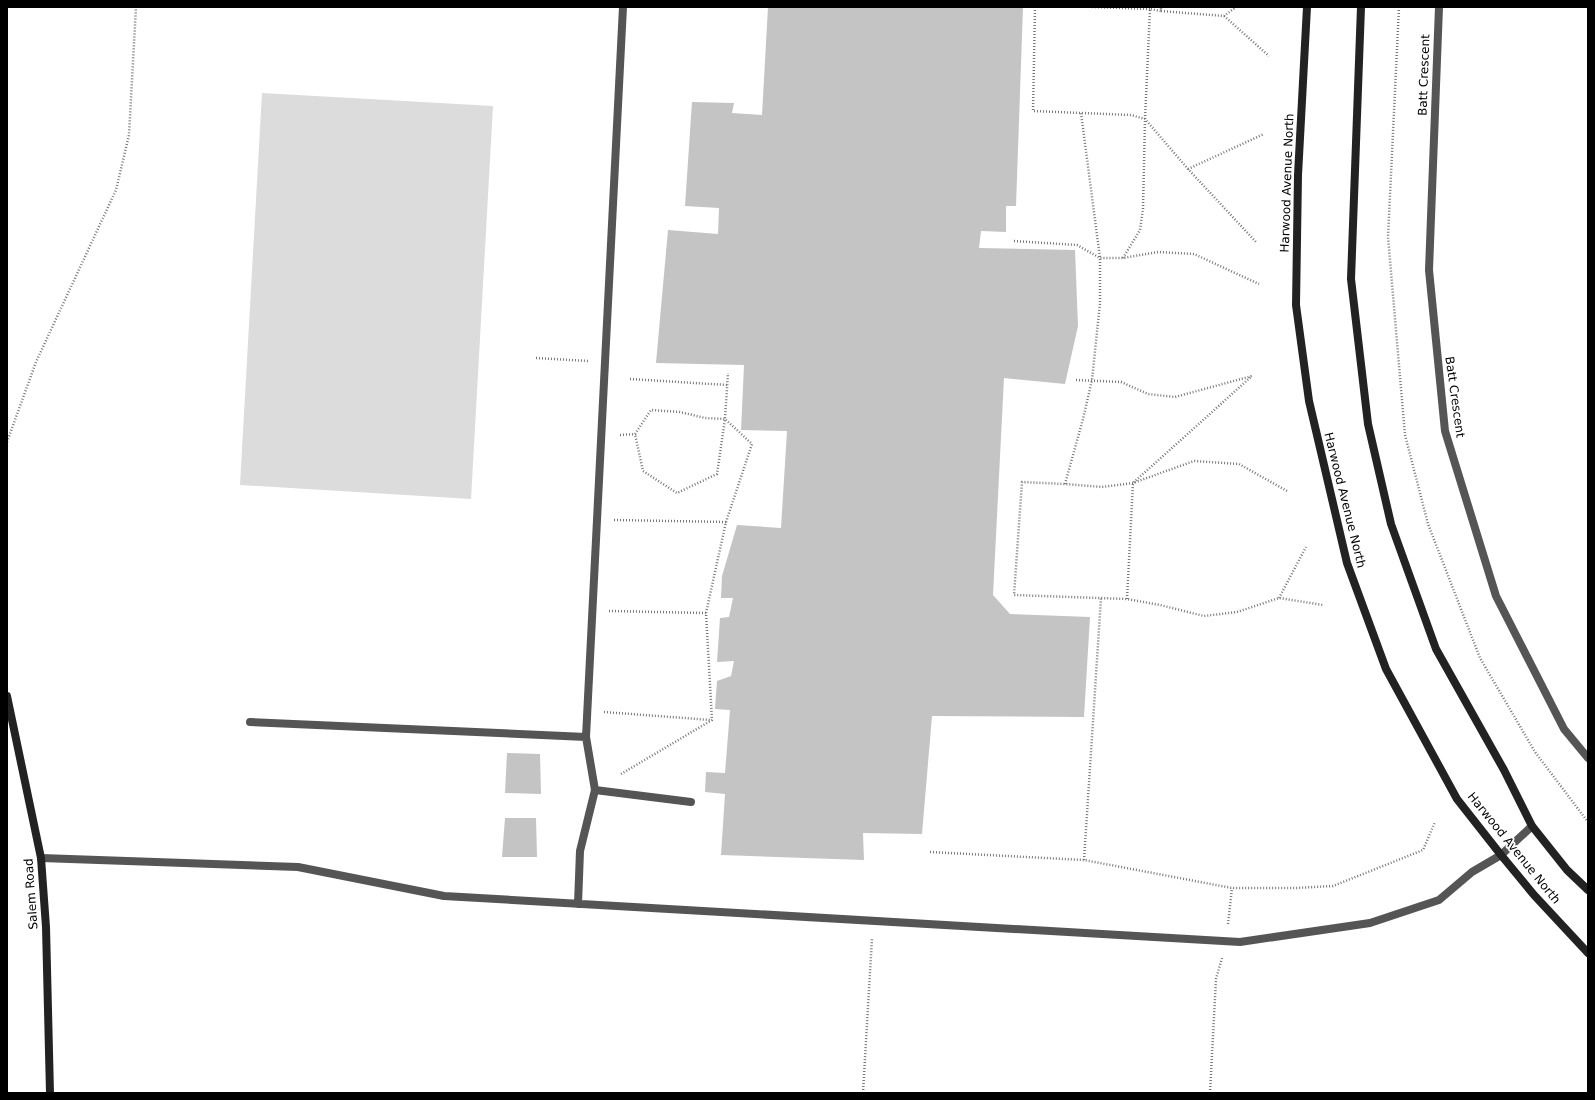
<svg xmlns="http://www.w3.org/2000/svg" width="1595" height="1100" font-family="'DejaVu Sans',sans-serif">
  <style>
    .garden { fill: #dcdcdc }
    .building { fill: #c4c4c4 }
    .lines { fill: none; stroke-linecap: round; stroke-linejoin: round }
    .path { stroke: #777; stroke-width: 2.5; stroke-dasharray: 1 2; stroke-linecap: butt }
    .lane { stroke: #555; stroke-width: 8 }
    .street { stroke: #555; stroke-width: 8 }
    .secondary { stroke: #222; stroke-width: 8 }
    .labels { text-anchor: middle; stroke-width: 3.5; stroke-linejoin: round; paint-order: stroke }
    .street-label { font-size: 12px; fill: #000; stroke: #fff }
  </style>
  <rect width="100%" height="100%" fill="#fff"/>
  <!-- garden -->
  <path class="garden" d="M262,93L493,106L471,499L240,485Z"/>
  <!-- building -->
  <path class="building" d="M768,7H1023L1016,206H1006V232L981,231L979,248L1075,250L1078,326L1065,384L1004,378L993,595L1010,614L1090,617L1084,717L932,716L922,834L863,833L864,860L721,855L725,794L705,792L706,772L725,773L730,710L715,709L717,681L731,676L734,661L717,662L720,618L729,617L733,598H721L722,576L737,525L781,528L787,431L741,430L744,365L656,363L668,230L718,234L719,208L685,206L692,102L734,103L732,113L762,115Z
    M507,753L540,754L541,794L505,793Z
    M505,818H536L537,857H502Z"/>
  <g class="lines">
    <!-- path -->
    <path class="path" d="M1035,7L1033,111L1131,115L1145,119L1188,169L1256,242
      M1092,7L1150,9
      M1399,7L1388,237L1405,435L1428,524L1480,658L1535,752L1588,822
      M1161,11L1224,16L1236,7
      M1224,16L1269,56
      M1188,169L1264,134
      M1014,241L1077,245L1100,258H1123L1158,252L1194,254L1259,284
      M1123,258L1140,230L1143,209L1145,119L1150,9L1161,11V7
      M536,358L588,361
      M630,379L727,385
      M1076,380L1121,382L1148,394L1175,397L1252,376
      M620,435L635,434L651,410L680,412L705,418L725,419L717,474L677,493L643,471L635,434
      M7,442L36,362L116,190L129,135L136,7
      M1065,484L1083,419L1092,380L1100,303V258L1081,113
      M1287,491L1239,464L1194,461L1133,483L1102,487L1065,484L1022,482L1014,595L1127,599L1160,605L1204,616L1237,612L1279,598L1323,605
      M614,520L726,522
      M1279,598L1306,547
      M1127,599L1133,483L1252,376
      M609,611L706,613
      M604,712L711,720
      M621,774L712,720L706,613L726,522L752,444L725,419L728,373
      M930,852L1084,860L1232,888H1295L1333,886L1423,850L1435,822
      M1084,860L1101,598
      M1228,924L1232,888
      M863,1093L872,938
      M1210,1093L1216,979L1222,958"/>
    <!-- lane -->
    <path class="lane" d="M250,722L586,737
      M595,790L691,802
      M41,858L298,867L444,896L1240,942L1370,923L1439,900L1472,872L1501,855L1532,826
      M578,904L580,851L595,790L586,737L623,7"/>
    <!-- street -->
    <path class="street" d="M1439,7L1429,270L1445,431L1496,596L1564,729L1588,758"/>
    <!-- secondary -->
    <path class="secondary" d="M1307,7L1298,175L1296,305L1309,401L1347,563L1386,669L1457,799L1501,855L1534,895L1588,953
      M1361,7L1351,279L1368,424L1391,524L1436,649L1504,770L1532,826L1567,870L1588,890
      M7,696L41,858L46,927L50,1093"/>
  </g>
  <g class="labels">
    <!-- street labels -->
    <g class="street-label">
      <text transform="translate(1424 75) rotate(-88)" y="4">Batt Crescent</text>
      <text transform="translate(1287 183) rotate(-88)" y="4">Harwood Avenue North</text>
      <text transform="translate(1455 397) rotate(82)" y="4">Batt Crescent</text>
      <text transform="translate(1345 500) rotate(76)" y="4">Harwood Avenue North</text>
      <text transform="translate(1514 848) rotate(51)" y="4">Harwood Avenue North</text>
      <text transform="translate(31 894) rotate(-94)" y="4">Salem Road</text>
    </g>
  </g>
  <!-- border -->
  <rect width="1595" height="1100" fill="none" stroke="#000000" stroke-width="16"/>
</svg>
